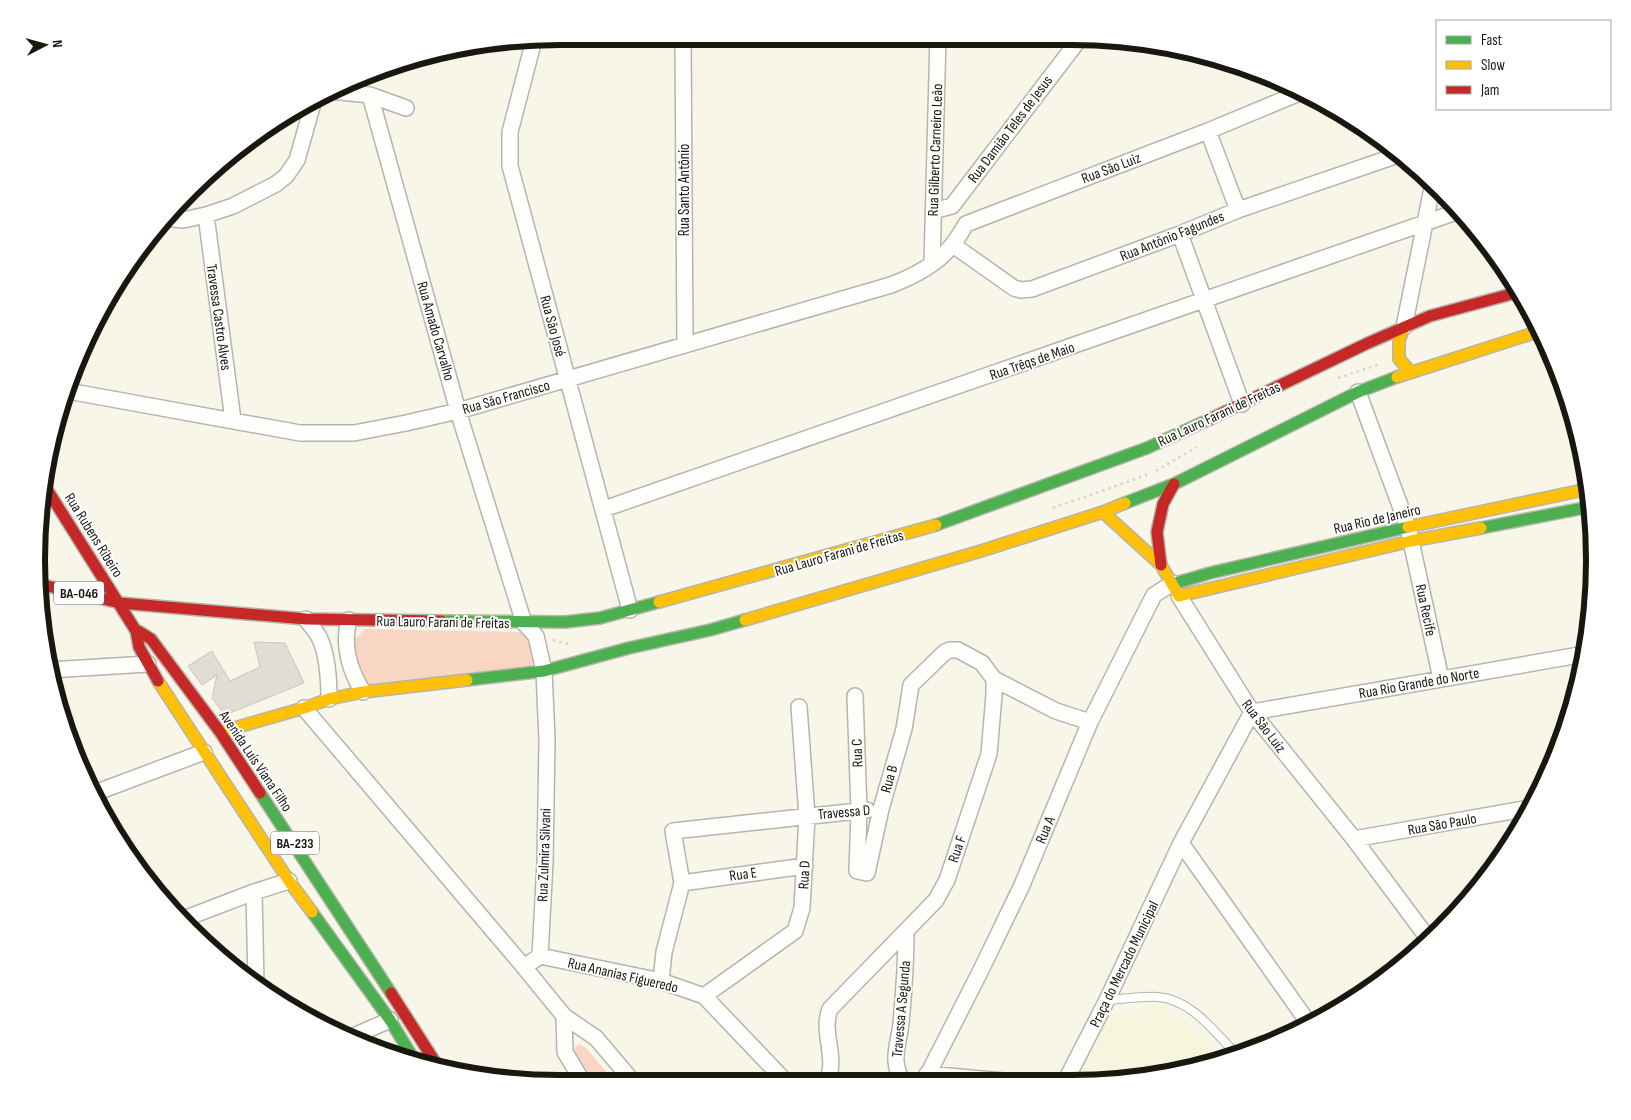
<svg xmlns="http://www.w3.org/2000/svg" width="1631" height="1120" font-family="'Sofia Sans Condensed',sans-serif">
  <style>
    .built { fill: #f6f5de }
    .green { fill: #f9d5c4 }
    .building { fill: #e1ddd3; stroke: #c9c5bb }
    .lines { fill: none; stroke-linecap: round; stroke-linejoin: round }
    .lane-casing { stroke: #b6b5ab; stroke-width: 10 }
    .street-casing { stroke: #b6b5ab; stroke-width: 18 }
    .fast-casing { stroke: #b6b5ab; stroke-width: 14 }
    .slow-casing { stroke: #b6b5ab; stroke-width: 14 }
    .jam-casing { stroke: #b6b5ab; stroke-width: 14 }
    .path { stroke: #d4d4d0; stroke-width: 2.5; stroke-dasharray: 2.5 4; stroke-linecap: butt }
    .lane { stroke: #fefefc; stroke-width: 8 }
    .street { stroke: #fefefc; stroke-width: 15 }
    .fast { stroke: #4caf50; stroke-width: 11 }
    .slow { stroke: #ffc107; stroke-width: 11 }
    .jam { stroke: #c62828; stroke-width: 11 }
    .labels { text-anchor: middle; stroke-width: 4; stroke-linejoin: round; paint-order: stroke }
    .shield { fill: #fff; stroke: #5d5d57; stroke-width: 1 }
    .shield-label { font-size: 14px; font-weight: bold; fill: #18180f }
    .street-label { font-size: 15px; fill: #18180f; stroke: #fff }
    .rim { fill: none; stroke: #18180f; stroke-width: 6 }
  </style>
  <rect width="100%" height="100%" fill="#f7f6e9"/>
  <!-- built -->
  <path class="built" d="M1163,1005L1221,1057L1173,1074L1074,1083L1103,1016Z"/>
  <!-- green -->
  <path class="green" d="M365,629L524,632L536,654L531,667L371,686L355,673V639Z
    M579,1044L585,1047L617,1084H593L574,1057L575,1047Z"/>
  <!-- building -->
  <path class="building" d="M254,642L285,643L304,683L225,715L212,698L217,675L202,685L188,666L212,651L230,681L260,667Z"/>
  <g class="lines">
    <!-- lane casing -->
    <g class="lane-casing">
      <path id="lane" d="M1107,1000C1124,999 1142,996 1158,997C1190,999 1214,1031 1235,1053"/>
    </g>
    <!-- street casing -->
    <g class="street-casing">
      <path id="street" d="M683,36L685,344
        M534,40L510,132V166L630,610
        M331,91L370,95L406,108
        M370,95L458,411L524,623L536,636L544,671L547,740L545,862L540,956L524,967L564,1016L596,1038L635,1084
        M1208,131L1238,210
        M933,211L952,206L1081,37
        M206,215L233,420
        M164,218L183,220L206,215L233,206L276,184L286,176L297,160L314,100
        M1180,234L1242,404
        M953,245L1014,288L1021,290L1032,289L1180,234L1238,210L1401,154
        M932,264L938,36
        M1404,327L1433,183
        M68,391L300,433H354L406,423L458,411L891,285C912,277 939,263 953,244C958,238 962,231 966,224L1208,131L1304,91
        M1358,392L1408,527L1441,679
        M604,509L1459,211
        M1179,596L1252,712L1354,839L1430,941
        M306,619C310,625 317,632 320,639C328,657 329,679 329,699
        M349,620C342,645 350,671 363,692
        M49,670L148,664
        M994,679L1056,711L1090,722
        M304,708L524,967
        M92,794L204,752
        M1354,839L1529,808
        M1181,843L1310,1025
        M682,883L805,866
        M254,892L256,984
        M181,920L254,892L289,881
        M906,931C906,962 904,992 901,1023C900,1035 895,1049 896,1061C897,1071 899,1079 907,1084
        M540,956L661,981L704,996L788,1084
        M661,981L664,952L682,883L673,831L867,810
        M704,996L795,931L802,908L807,816L799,707
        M564,1016L565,1052L584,1084
        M349,1038L390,1020
        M927,1074L1037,1084
        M825,1084C840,1061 820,1033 830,1009L936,900L947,880L989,754L994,695V679L982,663L958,650H950L945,652L911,685L904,729L881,809L867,873L857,871L859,811L855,696
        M923,1084L981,970L1022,885L1090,722L1154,595L1173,583
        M1064,1084L1107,1000L1181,843L1252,712L1585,654"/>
    </g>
    <!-- fast casing -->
    <g class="fast-casing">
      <path id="fast" d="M1125,503L1174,484L1358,392L1397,377
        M936,525L1147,448L1210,419
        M1481,528L1589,507
        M1176,583L1210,573L1408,527
        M441,621L565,622L600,618L659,602
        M467,680L544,671L629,648L710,630L745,620
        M260,793L391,993
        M312,912L390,1020L415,1061"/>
    </g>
    <!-- slow casing -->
    <g class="slow-casing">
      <path id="slow" d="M1404,327L1399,341V359L1411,372
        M1397,377L1540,331
        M1103,512L1161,565L1179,596L1411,541L1481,528
        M1408,527L1588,489
        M659,602L936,525
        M745,620L981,551L1103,512L1125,503
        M158,681L289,881L312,912
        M220,732L304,708L329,699L363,692L467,680"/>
    </g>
    <!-- jam casing -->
    <g class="jam-casing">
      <path id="jam" d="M1210,419L1368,343L1430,316L1519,292
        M43,483L136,631L139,647L158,681
        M1161,565L1157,532L1163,504L1174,484
        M39,584L120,603
        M120,603L306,619L441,621
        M138,631L151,639L220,732L260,793
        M391,993L439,1068"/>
    </g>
    <!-- path -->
    <path class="path" d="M1338,378L1380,364
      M1156,471L1197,447
      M1053,508L1147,475
      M553,640L572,645"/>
    <!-- lane -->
    <use href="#lane" class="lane"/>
    <!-- street -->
    <use href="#street" class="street"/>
    <!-- fast -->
    <use href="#fast" class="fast"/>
    <!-- slow -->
    <use href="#slow" class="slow"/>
    <!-- jam -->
    <use href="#jam" class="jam"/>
  </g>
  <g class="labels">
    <!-- shield labels -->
    <g class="shield">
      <rect x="54" y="581.5" width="50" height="23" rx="4"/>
      <rect x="271" y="831.5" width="48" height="23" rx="4"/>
    </g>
    <g class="shield-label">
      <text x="79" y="598">BA-046</text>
      <text x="295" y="848">BA-233</text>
    </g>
    <!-- street labels -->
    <g class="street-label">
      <text transform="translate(1010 129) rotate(-53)" y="5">Rua Damião Teles de Jesus</text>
      <text transform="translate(935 150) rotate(-88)" y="5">Rua Gilberto Carneiro Leão</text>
      <text transform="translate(1111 168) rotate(-21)" y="5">Rua São Luiz</text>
      <text transform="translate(684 190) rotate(-90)" y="5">Rua Santo Antônio</text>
      <text transform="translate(1172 236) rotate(-22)" y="5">Rua Antônio Fagundes</text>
      <text transform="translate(219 317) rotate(82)" y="5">Travessa Castro Alves</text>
      <text transform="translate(553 326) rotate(75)" y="5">Rua São José</text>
      <text transform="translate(436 331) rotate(74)" y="5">Rua Amado Carvalho</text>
      <text transform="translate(1032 361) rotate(-19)" y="5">Rua Trêqs de Maio</text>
      <text transform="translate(506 397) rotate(-16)" y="5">Rua São Francisco</text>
      <text transform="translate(1219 414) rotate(-25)" y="5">Rua Lauro Farani de Freitas</text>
      <text transform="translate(1377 519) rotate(-13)" y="5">Rua Rio de Janeiro</text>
      <text transform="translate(94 535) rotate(58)" y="5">Rua Rubens Ribeiro</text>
      <text transform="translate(839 553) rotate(-16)" y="5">Rua Lauro Farani de Freitas</text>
      <text transform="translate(1426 610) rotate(78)" y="5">Rua Recife</text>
      <text transform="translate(443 622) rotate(1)" y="5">Rua Lauro Farani de Freitas</text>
      <text transform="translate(1419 683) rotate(-10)" y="5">Rua Rio Grande do Norte</text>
      <text transform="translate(1264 726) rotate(53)" y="5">Rua São Luiz</text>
      <text transform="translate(857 753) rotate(-92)" y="5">Rua C</text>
      <text transform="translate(256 761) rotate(56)" y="5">Avenida Luís Viana Filho</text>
      <text transform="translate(889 779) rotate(-74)" y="5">Rua B</text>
      <text transform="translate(844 812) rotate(-5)" y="5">Travessa D</text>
      <text transform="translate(1442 824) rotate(-10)" y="5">Rua São Paulo</text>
      <text transform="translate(1045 830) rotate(-67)" y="5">Rua A</text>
      <text transform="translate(957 849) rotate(-71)" y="5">Rua F</text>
      <text transform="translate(544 855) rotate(-88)" y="5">Rua Zulmira Silvani</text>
      <text transform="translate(743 874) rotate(-8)" y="5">Rua E</text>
      <text transform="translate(804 875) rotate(-87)" y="5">Rua D</text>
      <text transform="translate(1124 964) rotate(-64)" y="5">Praça do Mercado Municipal</text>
      <text transform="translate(623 975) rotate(13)" y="5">Rua Ananias Figueredo</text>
      <text transform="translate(901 1009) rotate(-85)" y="5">Travessa A Segunda</text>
    </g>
  </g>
  <!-- crop -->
  <path d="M0 0H1631V1120H0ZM560 45H1071A515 515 0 0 1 1586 560V560A515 515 0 0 1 1071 1075H560A515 515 0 0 1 45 560V560A515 515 0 0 1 560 45Z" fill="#fff" fill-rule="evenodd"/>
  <path class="rim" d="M560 45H1071A515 515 0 0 1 1586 560V560A515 515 0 0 1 1071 1075H560A515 515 0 0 1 45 560V560A515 515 0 0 1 560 45Z"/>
  <!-- legend -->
  <rect x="1436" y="20" width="175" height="90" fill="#ffffff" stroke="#a3a39f"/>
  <rect x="1446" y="36" width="25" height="8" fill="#4caf50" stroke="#a3a39f"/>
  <text x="1481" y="45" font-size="15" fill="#18180f">Fast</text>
  <rect x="1446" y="61" width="25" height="8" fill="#ffc107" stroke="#a3a39f"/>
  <text x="1481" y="70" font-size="15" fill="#18180f">Slow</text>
  <rect x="1446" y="86" width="25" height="8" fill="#c62828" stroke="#a3a39f"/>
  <text x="1481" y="95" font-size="15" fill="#18180f">Jam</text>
  <!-- north arrow -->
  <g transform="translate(45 45) rotate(84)" stroke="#ffffff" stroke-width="4" paint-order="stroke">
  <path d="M0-4L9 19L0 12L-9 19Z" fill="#18180f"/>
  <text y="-8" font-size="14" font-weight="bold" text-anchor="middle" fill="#18180f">N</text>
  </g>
</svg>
